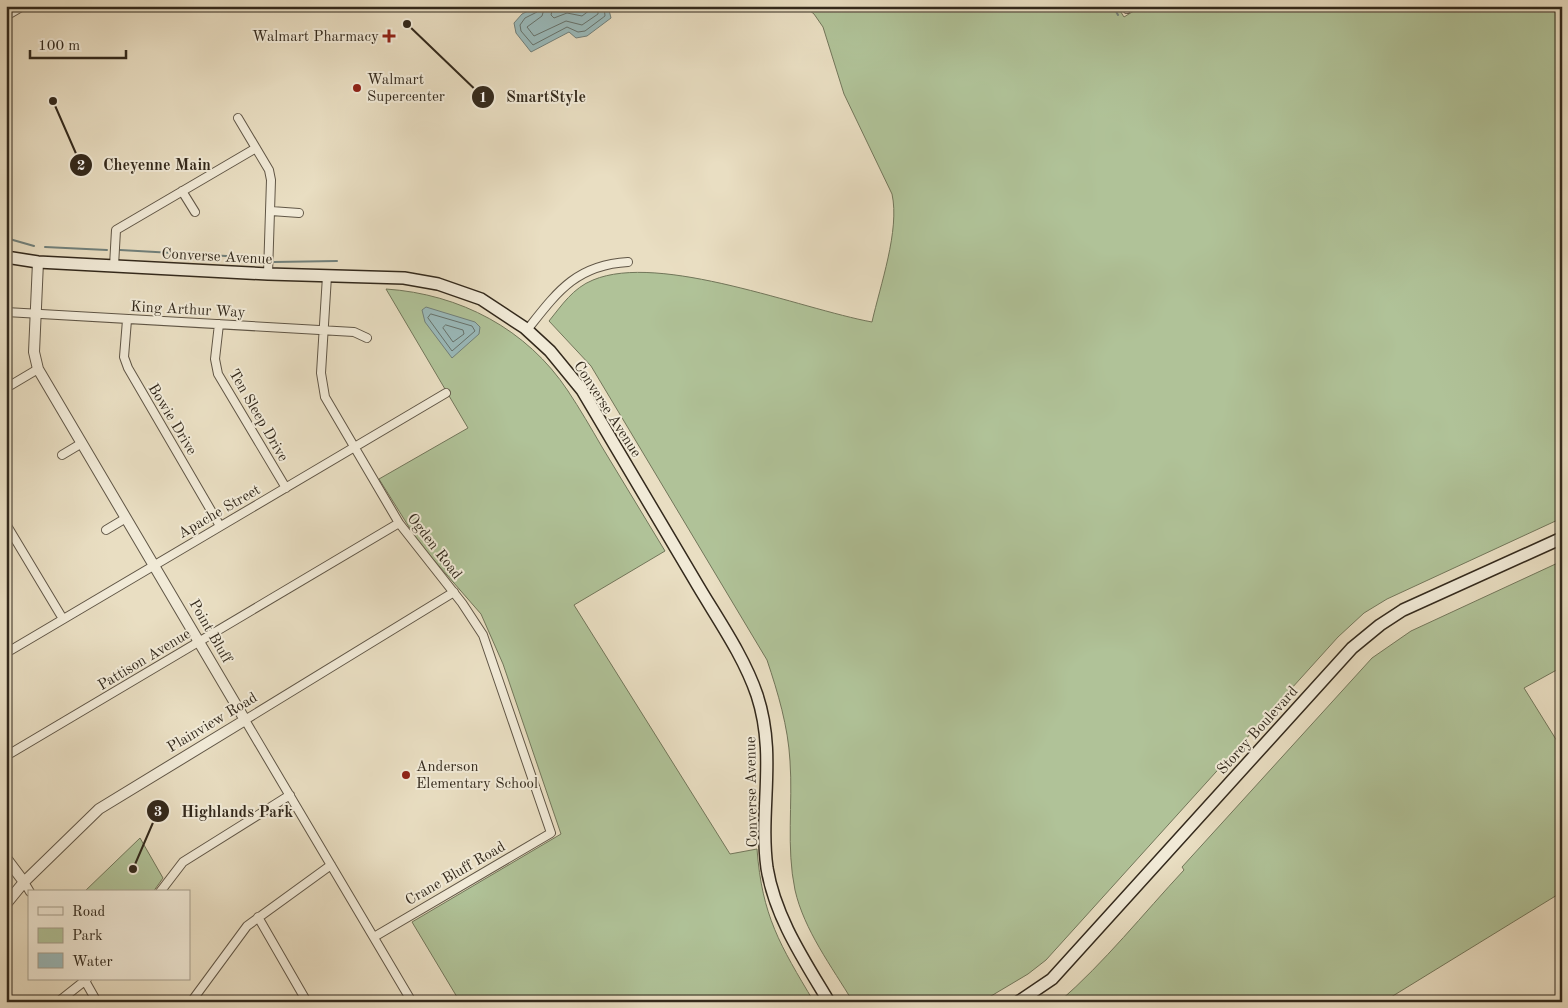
<svg xmlns="http://www.w3.org/2000/svg" width="1568" height="1008" font-family="'Old Standard TT',serif">
  <style>
    .green { fill: #b0c298; stroke: #72765a }
    .water { fill: #9ababb; stroke: #71807b }
    .lines { fill: none; stroke-linecap: round; stroke-linejoin: round }
    .shore { stroke: #66726c; stroke-width: 1 }
    .stream { stroke: #71807b; stroke-width: 2 }
    .minor-casing { stroke: #605646; stroke-width: 10 }
    .tertiary-casing { stroke: #605646; stroke-width: 12 }
    .secondary-casing { stroke: #33291c; stroke-width: 14 }
    .minor { stroke: #f1ead7; stroke-width: 8 }
    .tertiary { stroke: #f1ead7; stroke-width: 10 }
    .secondary { stroke: #f1ead7; stroke-width: 11 }
    .poi-dot { fill: #8f2418; stroke: #f1ead7; stroke-width: 2 }
    .labels { text-anchor: middle; stroke-width: 4; stroke-linejoin: round; paint-order: stroke }
    .poi-label { font-size: 15px; fill: #33291c; stroke: #f1ead7; text-anchor: start }
    .street-label { font-size: 15px; fill: #33291c; stroke: #f1ead7 }
    .leader { fill: none; stroke: #33291c; stroke-width: 2 }
    .callout-dot { fill: #33291c; stroke: #f1ead7; stroke-width: 2 }
    .mark-label { font-size: 15px; text-anchor: middle; font-weight: bold; fill: #fff }
    .callout-label { font-size: 16px; text-anchor: middle; font-weight: bold; fill: #33291c; stroke: #f1ead7; stroke-width: 4; stroke-linejoin: round; paint-order: stroke }
  </style>
  <rect width="100%" height="100%" fill="#e9dec2"/>
  <filter id="stains"><feTurbulence type="fractalNoise" baseFrequency=".004" numOctaves="4"/><feColorMatrix values="0 0 0 0 .2 0 0 0 0 .09 0 0 0 0 .02 0 0 0 .5 -.17"/></filter>
  <radialGradient id="worn" r=".72"><stop offset=".6" stop-color="#630" stop-opacity="0"/><stop offset="1" stop-color="#630" stop-opacity=".3"/></radialGradient>
  <!-- green -->
  <path class="green" d="M804,6H1117L1124,17L1142,6H1562V518L1387,599L1364,613L1338,637L1046,960L1028,974L981,1002H853C832,967 804,930 795,890C786,847 793,804 790,761C788,726 778,693 767,660L591,366L549,321C562,305 573,288 593,280C660,252 801,309 872,322C880,286 900,230 892,194L844,94L823,27L814,14Z
    M386,289C460,294 527,329 568,391C580,409 591,428 602,447C623,482 644,516 665,551L574,605L730,854L757,849C762,916 780,945 814,1002H460L412,922L561,834L503,664L481,614L419,543L379,479L468,428Z
    M1562,561V667L1524,688L1562,749V892L1383,1002H1059C1105,962 1143,914 1184,870L1182,867L1372,658L1411,631Z
    M140,838L163,878L153,892H84Z"/>
  <!-- water -->
  <path class="water" d="M538,6H608L611,18L587,36L576,38L569,32L531,52L516,33L514,23L522,14Z
    M426,307L475,322L480,327L479,334L452,358L425,322L422,310Z"/>
  <g class="lines">
    <!-- shore -->
    <path class="shore" d="M539,6L537,12L525,18L520,25L521,31L533,45L567,27L578,32L585,31L605,16L604,6
      M545,6L542,16L527,27L534,36L566,21L582,25L598,14V6
      M553,6L551,15L554,18L567,13L582,16L590,10V6
      M431,314L472,326L475,331L452,351L428,318Z
      M446,325L463,330L464,334L453,342L443,328Z"/>
    <!-- stream -->
    <path class="stream" d="M1113,6L1118,15
      M6,238L34,246
      M45,247L107,250
      M120,250L262,258
      M274,262L337,261"/>
    <!-- minor casing -->
    <g class="minor-casing">
      <path id="minor" d="M1125,6L1127,9
        M6,16L23,6
        M238,118L269,170L271,180L268,274
        M182,191L195,212
        M271,211L299,213
        M114,266L116,230L256,148
        M327,276L321,373L325,397L399,523L462,603L483,635L551,833L374,937
        M6,312L354,332L367,338
        M127,320L124,357L128,368L220,526
        M219,324L215,359L218,374L286,488
        M527,330C557,292 576,265 628,262
        M6,388L38,369
        M62,455L82,443
        M6,524L63,619
        M106,530L126,518
        M6,653L446,393
        M6,756L399,523
        M24,882L30,892
        M160,892L183,862L290,795
        M258,917L307,1002
        M84,979L97,1002
        M58,1002L87,979
        M191,1002L247,926L331,865
        M412,1002L245,720L454,592"/>
    </g>
    <!-- tertiary casing -->
    <g class="tertiary-casing">
      <path id="tertiary" d="M6,858L24,882
        M6,904L24,882L99,809L245,720L38,369L34,352L38,262"/>
    </g>
    <!-- secondary casing -->
    <g class="secondary-casing">
      <path id="secondary" d="M6,257L38,262L268,274L404,278L438,284L481,299L525,328L550,351L582,390C619,453 656,516 694,579C716,617 743,654 757,695C777,756 759,809 767,868C775,917 804,960 829,1002
        M1018,1002L1052,979L1352,648L1380,625L1403,610L1562,538"/>
    </g>
    <!-- minor -->
    <use href="#minor" class="minor"/>
    <!-- tertiary -->
    <use href="#tertiary" class="tertiary"/>
    <!-- secondary -->
    <use href="#secondary" class="secondary"/>
  </g>
  <!-- markers -->
  <g class="poi-dot">
    <path d="M386.5 28.5h5v5h5v5h-5v5h-5v-5h-5v-5h5z"/>
    <circle cx="357" cy="88" r="5"/>
    <circle cx="406" cy="775" r="5"/>
  </g>
  <g class="labels">
    <!-- poi labels -->
    <g class="poi-label">
      <text x="379" y="41" text-anchor="end">Walmart Pharmacy</text>
      <text x="367" y="84">Walmart<tspan x="367" dy="17">Supercenter</tspan></text>
      <text x="416" y="771">Anderson<tspan x="416" dy="17">Elementary School</tspan></text>
    </g>
    <!-- street labels -->
    <g class="street-label">
      <text transform="translate(217 256) rotate(3)" y="5">Converse Avenue</text>
      <text transform="translate(188 309) rotate(3)" y="5">King Arthur Way</text>
      <text transform="translate(608 409) rotate(57)" y="5">Converse Avenue</text>
      <text transform="translate(259 415) rotate(60)" y="5">Ten Sleep Drive</text>
      <text transform="translate(173 419) rotate(59)" y="5">Bowie Drive</text>
      <text transform="translate(219 511) rotate(-30)" y="5">Apache Street</text>
      <text transform="translate(435 546) rotate(52)" y="5">Ogden Road</text>
      <text transform="translate(211 631) rotate(60)" y="5">Point Bluff</text>
      <text transform="translate(144 659) rotate(-31)" y="5">Pattison Avenue</text>
      <text transform="translate(212 722) rotate(-31)" y="5">Plainview Road</text>
      <text transform="translate(1257 730) rotate(-48)" y="5">Storey Boulevard</text>
      <text transform="translate(751 792) rotate(-91)" y="5">Converse Avenue</text>
      <text transform="translate(455 873) rotate(-30)" y="5">Crane Bluff Road</text>
    </g>
  </g>
  <!-- callouts -->
  <path class="leader" d="M407 24L483 97M53 101L81 165M133 869L158 811"/>
  <g class="callout-dot">
    <circle cx="407" cy="24" r="5"/>
    <circle cx="53" cy="101" r="5"/>
    <circle cx="133" cy="869" r="5"/>
    <circle cx="483" cy="97" r="12"/>
    <circle cx="81" cy="165" r="12"/>
    <circle cx="158" cy="811" r="12"/>
  </g>
  <g class="mark-label">
    <text x="483" y="102">1</text>
    <text x="81" y="170">2</text>
    <text x="158" y="816">3</text>
  </g>
  <g class="callout-label">
    <text x="546" y="102">SmartStyle</text>
    <text x="157" y="170">Cheyenne Main</text>
    <text x="237" y="817">Highlands Park</text>
  </g>
  <!-- margin -->
  <rect width="1568" height="1008" fill="none" stroke="#e9dec2" stroke-width="25"/>
  <rect x="8" y="8" width="1553" height="993" fill="none" stroke="#33291c" stroke-width="2.5"/>
  <rect x="12" y="12" width="1543" height="983" fill="none" stroke="#33291c"/>
  <!-- legend -->
  <rect x="28" y="890" width="162" height="90" fill="#f1ead7" stroke="#a59d8c"/>
  <rect x="38" y="907" width="25" height="8" fill="#f1ead7" stroke="#a59d8c"/>
  <text x="72" y="916" font-size="15" fill="#33291c">Road</text>
  <rect x="38" y="928" width="25" height="15" fill="#b0c298" stroke="#a59d8c"/>
  <text x="72" y="940" font-size="15" fill="#33291c">Park</text>
  <rect x="38" y="953" width="25" height="15" fill="#9ababb" stroke="#a59d8c"/>
  <text x="72" y="966" font-size="15" fill="#33291c">Water</text>
  <!-- scale -->
  <path d="M30 50v8h96v-8" fill="none" stroke="#33291c" stroke-width="2.5"/>
  <text x="38" y="50" font-size="15" fill="#33291c" stroke="#f1ead7" stroke-width="4" paint-order="stroke">100 m</text>
  <rect width="100%" height="100%" filter="url(#stains)"/>
  <rect width="100%" height="100%" fill="url(#worn)"/>
</svg>
